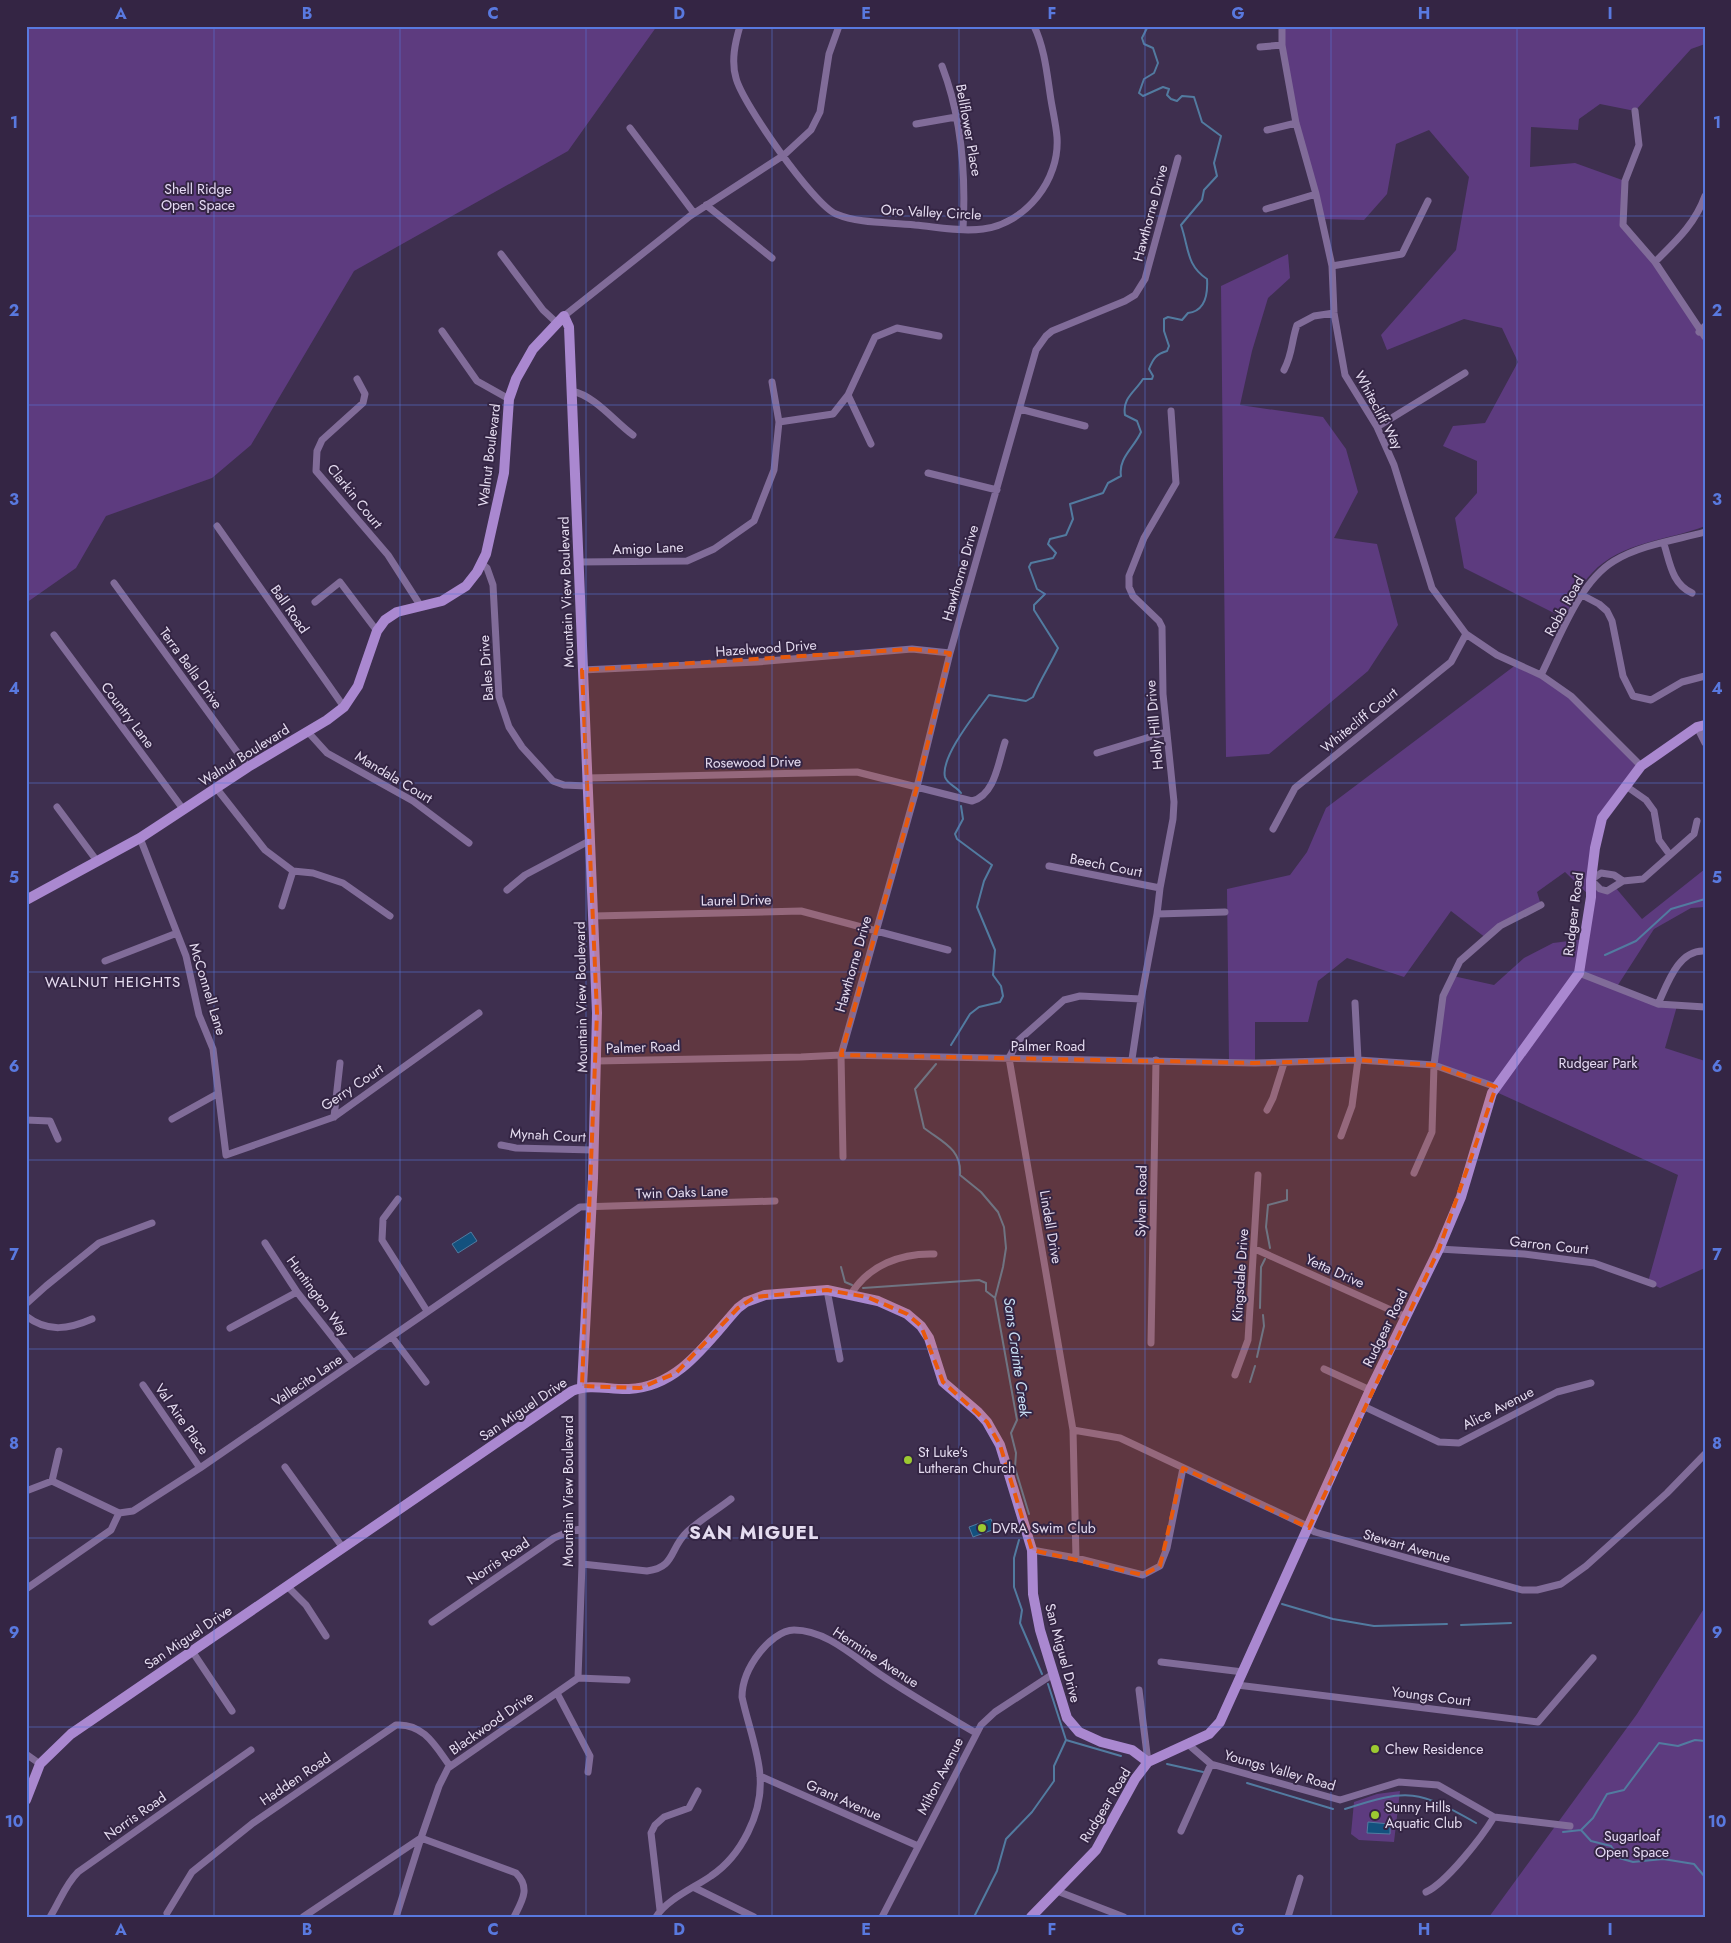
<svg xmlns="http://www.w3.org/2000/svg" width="1731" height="1943" font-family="Jost,sans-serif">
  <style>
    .green { fill: #5d3b7f }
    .water { fill: #13517e; stroke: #527ba0 }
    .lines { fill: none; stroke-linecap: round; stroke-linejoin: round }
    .stream { stroke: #527ba0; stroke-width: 2 }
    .street { stroke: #816c99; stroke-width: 7 }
    .secondary { stroke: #aa88d0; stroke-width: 10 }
    .marked { fill: #e8590c; fill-opacity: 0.2; stroke: #e8590c; stroke-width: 4; stroke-dasharray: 10 6; stroke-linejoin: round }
    .grid { fill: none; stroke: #5979df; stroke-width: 1; stroke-opacity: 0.55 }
    .poi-dot { fill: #9cca31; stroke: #342544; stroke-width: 2 }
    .labels { text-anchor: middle; stroke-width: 4; stroke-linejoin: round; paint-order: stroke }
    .street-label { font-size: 14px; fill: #e5dcf0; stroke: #342544 }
    .park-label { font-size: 14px; fill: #e7dcf6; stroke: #342544 }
    .poi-label { font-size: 14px; fill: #e5dcf0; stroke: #342544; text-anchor: start }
    .neighbourhood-label { font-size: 15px; letter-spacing: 1px; fill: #e5dcf0; stroke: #342544 }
    .water-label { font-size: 15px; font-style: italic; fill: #c9e0f5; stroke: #342544 }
    .district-label { font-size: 19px; font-weight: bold; letter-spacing: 1px; fill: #e5dcf0; stroke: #342544 }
    .neatline { fill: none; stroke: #5979df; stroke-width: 2 }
    .grid-label { font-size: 16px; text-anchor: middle; font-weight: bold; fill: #5979df }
  </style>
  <rect width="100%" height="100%" fill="#3e2f4f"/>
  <!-- green -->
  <path class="green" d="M26,26H657L568,151L354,271L251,445L212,478L106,516L76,568L26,603Z
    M1282,26H1470L1471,29L1475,26H1705V44L1691,49L1635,111L1600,104L1579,119L1578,130L1531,127L1530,167L1575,163L1625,181L1623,225L1655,262L1705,337V526C1667,541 1622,541 1592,573C1580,585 1572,603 1564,618L1464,568L1455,518L1477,493V461L1443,446L1453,426L1485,423L1518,362L1502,328L1464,319L1387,350L1381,335L1456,250L1469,177L1429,130L1396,144L1387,194L1364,220L1322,219L1296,123Z
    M1288,254L1290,278L1268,298L1252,351L1240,405L1323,417L1346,449L1358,492L1334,538L1377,544L1398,625L1368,671L1269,754L1226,757L1221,286Z
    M1517,664L1571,696L1641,766L1602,818L1591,880L1600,889L1615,887L1642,919L1705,869V907L1691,908L1654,929L1616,988L1677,1006L1665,1048L1705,1061V1268L1660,1288L1648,1282L1678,1175L1494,1091L1496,1088L1434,1065L1443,996L1453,976L1494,985L1524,958L1553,943L1585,939L1591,897L1565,872L1537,892L1541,905L1486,938L1451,911L1404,977L1347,958L1318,981L1308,1022H1255V1063L1229,1062L1227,889L1290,875L1307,852L1326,808Z
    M1705,1607V1917H1489L1637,1714Z
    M1400,1791L1394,1842L1359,1840L1351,1834L1354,1802L1377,1794Z"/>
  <!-- water -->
  <path class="water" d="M471,1232L477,1241L458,1253L452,1244Z
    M991,1519L995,1529L973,1537L969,1527Z
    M1368,1822L1390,1824V1834L1367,1833Z"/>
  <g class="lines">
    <!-- stream -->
    <path class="stream" d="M961,793C957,787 947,784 945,777C940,757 977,712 989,695L1026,701L1033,697C1040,680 1050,665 1058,648L1034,610V605L1045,594L1037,589L1029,567L1031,563L1053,558L1056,553L1048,544L1050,539L1066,535L1073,519L1070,504L1103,493L1108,483L1121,476C1118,458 1134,448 1141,432L1137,421L1125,415C1122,398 1135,392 1143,379H1152L1153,376L1149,369C1153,359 1156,354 1167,351L1169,346L1164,331V319L1168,317L1182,320L1188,313C1205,311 1208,295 1207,279C1186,265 1189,248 1181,225L1202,200L1204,190L1217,176L1214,163L1221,136L1202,122L1194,97L1182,96L1177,101L1171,99L1167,95L1169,89L1163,87L1143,96L1139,93L1144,79L1154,73L1158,63L1153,48L1144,44L1142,38L1148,26
      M1605,955L1636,941L1671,909L1705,899
      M951,1045L970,1014L979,1007L1000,1002L1003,996L1001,986L993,975L995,950L977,907L984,881L992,865L957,839L955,834L963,819L961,806
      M936,1064L915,1089L924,1128C942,1142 962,1149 960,1175L981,1192L998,1212L1004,1227L1006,1248L1003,1267L995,1298L1017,1420L1011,1433L1016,1453L1015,1468L1029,1514
      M1270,1248L1266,1227L1268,1205L1287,1200V1190
      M841,1267L845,1282L852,1285
      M863,1288L979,1280L986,1283V1291L995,1298
      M1260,1308L1261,1267L1265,1259
      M1257,1357L1264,1326L1263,1315
      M1250,1382L1255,1366
      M1019,1540L1014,1558V1587L1022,1610L1020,1623L1042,1674
      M1282,1604L1333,1619L1374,1626L1447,1624
      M1461,1625L1511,1623
      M1066,1740L1121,1756
      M1167,1764L1203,1772
      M1247,1783L1333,1809
      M1345,1809C1409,1788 1418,1790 1476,1823
      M1581,1830L1593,1818L1607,1794L1624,1790L1659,1743L1678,1746L1695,1740L1705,1741
      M1563,1832L1581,1830L1591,1841L1611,1846L1619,1858L1633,1862L1663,1859L1694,1864L1705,1877
      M974,1917L997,1871L1006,1839L1032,1812L1054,1781V1766L1066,1740L1048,1684"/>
    <!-- street -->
    <path class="street" d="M740,26C735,43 731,61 736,78C742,103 814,205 836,214C860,224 889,222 915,225C937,227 961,232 983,229C1026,223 1060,180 1057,137C1056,125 1053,112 1051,100C1047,75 1045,49 1034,26
      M1282,26V45L1296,123L1316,194L1332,266L1334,313L1345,375L1377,427L1394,465L1432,588L1466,634L1497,655L1541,675L1571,696L1641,766
      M1260,47L1282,45
      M942,66C962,118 966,174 963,229
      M1635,111L1639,145L1625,181L1623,225L1655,262L1705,337
      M916,124L956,117
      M630,128L694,213
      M1267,130L1296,123
      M706,205L772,258
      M1266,209L1316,194
      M501,254L543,310L557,323
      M1655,262C1676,241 1695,224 1705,196
      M1332,266L1402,254L1428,201
      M564,316L690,216L784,155L811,130L820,112L829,54L839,26
      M442,331L477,381L509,399
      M1699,332L1705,326
      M1284,370C1293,353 1291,342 1297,325L1314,316L1334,313
      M357,379L365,394L363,403L322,440L317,451L316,471L388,555L420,605
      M572,391C595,396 614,421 633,435
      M848,395L875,337L897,328L939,336
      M1020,409L1085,426
      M779,422L833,414L848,395L871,444
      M1377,427L1465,373
      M928,473L997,490
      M217,526L344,707
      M1664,544C1670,563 1672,584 1692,593
      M578,562L687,561L714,549L754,521L774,470L779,422L772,382
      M482,564L487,568L493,585L499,697L509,727L522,747L553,781L564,785L587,786
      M114,583L248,767
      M1582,595L1599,604L1607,611L1612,621L1623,676L1633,696L1651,700L1682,682L1705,676
      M315,602L340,582L377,631
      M54,635L183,809
      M582,670L757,662L912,649L950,653
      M1541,675C1559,639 1579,582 1614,561C1640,545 1676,540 1705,532
      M1697,727L1705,743
      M308,732L327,753L413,801L469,843
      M1097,753L1166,732
      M587,778L857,772L972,801C995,795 998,763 1005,742
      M1626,786L1646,800L1654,811L1659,840L1670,855
      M217,789L265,850L293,871L313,873L343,883L390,916
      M57,807L97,861
      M1273,829L1295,788L1451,662L1466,634
      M140,838L186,956L199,1015L213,1049L226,1155L334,1117L479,1013
      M1049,866L1160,888
      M1623,881L1614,875L1601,873L1591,880L1600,889L1607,891L1623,881L1643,879L1694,834L1697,821
      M507,890L525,875L589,841
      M282,906L293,871
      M1157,914L1225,912
      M594,916L801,911L948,950
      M105,961L177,933
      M1579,973L1658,1004L1705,1007
      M1658,1004C1667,985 1678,949 1705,951
      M1132,1059L1141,999L1157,914L1160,888L1173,819L1174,802L1163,694L1162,627L1159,621L1133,596L1129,587V576L1144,538L1176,483L1171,411
      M596,1061L801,1057L841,1055L1255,1063L1358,1060L1434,1065L1496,1087
      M1267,1110L1273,1098L1284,1063
      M334,1117L340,1063
      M172,1119L217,1094
      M26,1120L50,1121L58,1139
      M1341,1136L1352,1106L1358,1060L1355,1003
      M501,1145L516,1148L593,1150
      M843,1157L841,1055L917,787L950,653L1036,350L1046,336L1052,331L1125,301L1135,295L1145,279L1178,158
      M1414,1173L1432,1132L1434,1065L1443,996L1460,961L1500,926L1541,905
      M398,1199L383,1219L382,1240L427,1311
      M265,1243L297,1292L353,1363
      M1255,1249L1404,1316
      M1439,1249L1524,1254L1594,1263L1653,1284
      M827,1290L840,1359
      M851,1294C869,1265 901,1253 934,1254
      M26,1304L46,1286L99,1243L152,1223
      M26,1316C48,1333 69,1329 92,1319
      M230,1328L297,1292
      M392,1337L426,1382
      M1151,1343L1156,1060
      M1324,1369L1370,1390
      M1235,1375L1248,1340L1258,1175
      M143,1385L200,1468
      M1363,1406L1439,1442L1459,1443L1557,1392L1591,1383
      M1073,1430L1120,1438L1303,1524L1315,1532L1522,1590H1537L1561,1584L1586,1566L1667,1493L1705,1454
      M285,1467L343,1548
      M52,1481L59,1451
      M26,1491L52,1481L119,1513L133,1511L200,1468L580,1207L775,1201
      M1032,1550L1076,1558L1143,1575L1160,1566L1167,1548L1183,1468
      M1076,1558L1073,1430L1009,1058L1018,1041L1064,1000L1080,996L1141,999
      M582,1564L647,1571C676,1567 669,1549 687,1532C700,1520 717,1510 731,1499
      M287,1586L306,1605L326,1636
      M26,1589L111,1530L119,1513
      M432,1622L554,1538L570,1531L581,1529
      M192,1651L232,1711
      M1161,1662L1243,1672
      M578,1678L582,1564V1386
      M578,1678L627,1680
      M1237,1685L1538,1722L1593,1658
      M1139,1690L1148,1762
      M557,1693L590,1756L588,1772
      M1189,1745L1211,1764L1340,1800L1399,1782L1438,1785L1494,1817L1570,1826
      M26,1754L40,1764
      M760,1776L918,1846
      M1181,1831L1211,1764
      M695,1888L754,1917
      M1057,1891L1124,1917
      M1426,1892C1446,1883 1482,1837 1494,1817
      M660,1910L651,1833L655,1825L664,1817L689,1808L698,1791
      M167,1913L192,1872L253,1823L396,1725C424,1723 436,1747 450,1766
      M50,1917C60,1901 65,1885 78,1872L251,1750
      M303,1917L421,1838L439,1786L448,1768L578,1678
      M396,1917L421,1838L516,1873C531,1888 522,1901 514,1917
      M656,1917C667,1899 694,1888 711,1876C741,1856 763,1813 760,1776C759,1753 747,1721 742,1697C742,1680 749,1666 760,1652C767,1643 781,1630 794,1630C828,1630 857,1660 884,1677C914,1697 945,1715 976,1733
      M882,1917L981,1725L995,1712L1053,1674
      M1288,1917L1300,1878"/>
    <!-- secondary -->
    <path class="secondary" d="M26,900L140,838L248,767L327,720L344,707L358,686L377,631L385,620L397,612L442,601L466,586L477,572L486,554L504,473L509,399L516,379L533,349L564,316L569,327L597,1013L593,1178L582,1386
      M26,1800L40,1764L71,1734L572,1391C590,1383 610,1390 629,1389C679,1387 708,1341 738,1308L746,1302L765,1295L827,1290L878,1301L907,1314L921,1326L929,1338L943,1382L978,1412L987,1422L1000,1445L1032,1550L1033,1594L1040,1630L1067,1718L1079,1732L1101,1742L1132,1750L1148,1762
      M1031,1917L1096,1850L1135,1779L1148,1762L1209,1734L1220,1722L1370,1390L1439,1249L1461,1197L1492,1093L1579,973L1591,897V880L1595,848L1602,818L1641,766L1697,727L1705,725"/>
  </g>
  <!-- marked area -->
  <path class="marked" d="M912,649L950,653L917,787L841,1055L1255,1063L1358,1060L1434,1065L1496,1087L1439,1249L1309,1528L1183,1468L1160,1566L1143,1575L1032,1550L1000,1445L987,1422L943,1382L921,1326L907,1314L867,1297L827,1290L755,1297L738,1308L676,1373L640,1388L582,1386L597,1013L582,670Z"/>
  <!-- grid -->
  <path class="grid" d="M214,26V1917M400,26V1917M586,26V1917M772,26V1917M959,26V1917M1145,26V1917M1331,26V1917M1517,26V1917M26,216H1705M26,405H1705M26,594H1705M26,783H1705M26,972H1705M26,1160H1705M26,1349H1705M26,1538H1705M26,1727H1705"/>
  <!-- markers -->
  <g class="poi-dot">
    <circle cx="908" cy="1460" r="5"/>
    <circle cx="982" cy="1528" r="5"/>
    <circle cx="1375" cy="1749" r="5"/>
    <circle cx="1375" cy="1815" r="5"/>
  </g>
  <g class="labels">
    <!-- street labels -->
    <g class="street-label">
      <text transform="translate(969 130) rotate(80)" y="5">Bellflower Place</text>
      <text transform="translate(931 212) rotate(3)" y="5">Oro Valley Circle</text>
      <text transform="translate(1150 213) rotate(-75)" y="5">Hawthorne Drive</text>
      <text transform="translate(1379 410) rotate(62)" y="5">Whitecliff Way</text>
      <text transform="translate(489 455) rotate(-83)" y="5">Walnut Boulevard</text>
      <text transform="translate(355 496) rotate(51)" y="5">Clarkin Court</text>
      <text transform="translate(648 548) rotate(-2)" y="5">Amigo Lane</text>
      <text transform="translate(960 573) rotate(-74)" y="5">Hawthorne Drive</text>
      <text transform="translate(566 592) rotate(-92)" y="5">Mountain View Boulevard</text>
      <text transform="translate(1564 606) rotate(-61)" y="5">Robb Road</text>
      <text transform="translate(290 609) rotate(55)" y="5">Ball Road</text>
      <text transform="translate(766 648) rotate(-4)" y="5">Hazelwood Drive</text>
      <text transform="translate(191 668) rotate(54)" y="5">Terra Bella Drive</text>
      <text transform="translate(486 668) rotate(-94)" y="5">Bales Drive</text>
      <text transform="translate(128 715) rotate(53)" y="5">Country Lane</text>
      <text transform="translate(1359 720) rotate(-39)" y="5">Whitecliff Court</text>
      <text transform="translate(1154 725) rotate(-95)" y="5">Holly Hill Drive</text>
      <text transform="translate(244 755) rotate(-32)" y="5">Walnut Boulevard</text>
      <text transform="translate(753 762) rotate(-1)" y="5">Rosewood Drive</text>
      <text transform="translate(394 777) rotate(31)" y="5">Mandala Court</text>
      <text transform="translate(1106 865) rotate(11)" y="5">Beech Court</text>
      <text transform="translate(736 900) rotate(-1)" y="5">Laurel Drive</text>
      <text transform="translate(1573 914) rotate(-83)" y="5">Rudgear Road</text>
      <text transform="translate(853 964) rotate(-74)" y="5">Hawthorne Drive</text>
      <text transform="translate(208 989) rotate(73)" y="5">McConnell Lane</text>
      <text transform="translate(581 997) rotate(-91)" y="5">Mountain View Boulevard</text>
      <text x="1048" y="1051">Palmer Road</text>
      <text transform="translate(643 1047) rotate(-2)" y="5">Palmer Road</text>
      <text transform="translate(352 1087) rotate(-34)" y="5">Gerry Court</text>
      <text transform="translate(548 1135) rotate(3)" y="5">Mynah Court</text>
      <text transform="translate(682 1192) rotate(-2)" y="5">Twin Oaks Lane</text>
      <text transform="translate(1141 1201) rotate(-89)" y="5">Sylvan Road</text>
      <text transform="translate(1051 1227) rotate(80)" y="5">Lindell Drive</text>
      <text transform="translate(1549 1245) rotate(6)" y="5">Garron Court</text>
      <text transform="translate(1335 1271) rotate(24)" y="5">Yetta Drive</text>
      <text transform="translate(1240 1275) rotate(-86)" y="5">Kingsdale Drive</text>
      <text transform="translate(318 1296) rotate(54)" y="5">Huntington Way</text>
      <text transform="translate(1385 1328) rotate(-64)" y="5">Rudgear Road</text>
      <text transform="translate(307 1380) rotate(-34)" y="5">Vallecito Lane</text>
      <text transform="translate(1498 1408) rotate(-27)" y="5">Alice Avenue</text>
      <text transform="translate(523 1409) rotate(-34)" y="5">San Miguel Drive</text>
      <text transform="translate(182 1419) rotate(55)" y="5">Val Aire Place</text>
      <text transform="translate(568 1491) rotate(-90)" y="5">Mountain View Boulevard</text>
      <text transform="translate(1407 1546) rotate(16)" y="5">Stewart Avenue</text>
      <text transform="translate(498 1561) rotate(-34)" y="5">Norris Road</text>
      <text transform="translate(188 1637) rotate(-34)" y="5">San Miguel Drive</text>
      <text transform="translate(1063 1653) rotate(75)" y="5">San Miguel Drive</text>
      <text transform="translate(876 1657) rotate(33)" y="5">Hermine Avenue</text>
      <text transform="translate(1431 1696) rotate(7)" y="5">Youngs Court</text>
      <text transform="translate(491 1723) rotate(-35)" y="5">Blackwood Drive</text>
      <text transform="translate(1280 1770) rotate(16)" y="5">Youngs Valley Road</text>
      <text transform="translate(940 1776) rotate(-63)" y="5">Milton Avenue</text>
      <text transform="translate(295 1779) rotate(-34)" y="5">Hadden Road</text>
      <text transform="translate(844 1800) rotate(24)" y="5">Grant Avenue</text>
      <text transform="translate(1105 1805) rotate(-59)" y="5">Rudgear Road</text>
      <text transform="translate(135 1816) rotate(-35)" y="5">Norris Road</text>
    </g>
    <!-- park labels -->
    <g class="park-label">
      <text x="198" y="194">Shell Ridge<tspan x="198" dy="16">Open Space</tspan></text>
      <text x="1598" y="1068">Rudgear Park</text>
      <text x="1632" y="1841">Sugarloaf<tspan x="1632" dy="16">Open Space</tspan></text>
    </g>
    <!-- poi labels -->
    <g class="poi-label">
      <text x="918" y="1457">St Luke's<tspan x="918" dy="16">Lutheran Church</tspan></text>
      <text x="992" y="1533">DVRA Swim Club</text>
      <text x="1385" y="1754">Chew Residence</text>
      <text x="1385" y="1812">Sunny Hills<tspan x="1385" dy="16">Aquatic Club</tspan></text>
    </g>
    <!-- neighbourhood labels -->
    <g class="neighbourhood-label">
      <text x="113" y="987">WALNUT HEIGHTS</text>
    </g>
    <!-- water labels -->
    <g class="water-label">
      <text transform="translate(1017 1357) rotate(82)" y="5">Sans Crainte Creek</text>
    </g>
    <!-- district labels -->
    <g class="district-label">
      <text x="754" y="1539">SAN MIGUEL</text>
    </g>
  </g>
  <!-- border -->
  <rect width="1731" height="1943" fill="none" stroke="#342544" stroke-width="55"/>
  <rect x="28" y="28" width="1676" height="1888" class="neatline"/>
  <g class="grid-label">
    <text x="121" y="19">A</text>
    <text x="307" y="19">B</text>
    <text x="493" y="19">C</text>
    <text x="679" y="19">D</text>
    <text x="866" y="19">E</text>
    <text x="1052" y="19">F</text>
    <text x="1238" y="19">G</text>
    <text x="1424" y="19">H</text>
    <text x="1610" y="19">I</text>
    <text x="14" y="128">1</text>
    <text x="1717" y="128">1</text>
    <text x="14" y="316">2</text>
    <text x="1717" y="316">2</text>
    <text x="14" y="505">3</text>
    <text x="1717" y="505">3</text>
    <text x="14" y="694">4</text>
    <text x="1717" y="694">4</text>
    <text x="14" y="883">5</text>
    <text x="1717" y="883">5</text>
    <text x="14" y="1072">6</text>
    <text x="1717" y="1072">6</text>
    <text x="14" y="1260">7</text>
    <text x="1717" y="1260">7</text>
    <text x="14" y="1449">8</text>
    <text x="1717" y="1449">8</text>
    <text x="14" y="1638">9</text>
    <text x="1717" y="1638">9</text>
    <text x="14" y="1827">10</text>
    <text x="1717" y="1827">10</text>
    <text x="121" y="1935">A</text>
    <text x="307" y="1935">B</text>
    <text x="493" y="1935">C</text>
    <text x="679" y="1935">D</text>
    <text x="866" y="1935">E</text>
    <text x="1052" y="1935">F</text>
    <text x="1238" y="1935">G</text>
    <text x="1424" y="1935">H</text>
    <text x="1610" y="1935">I</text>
  </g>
</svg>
